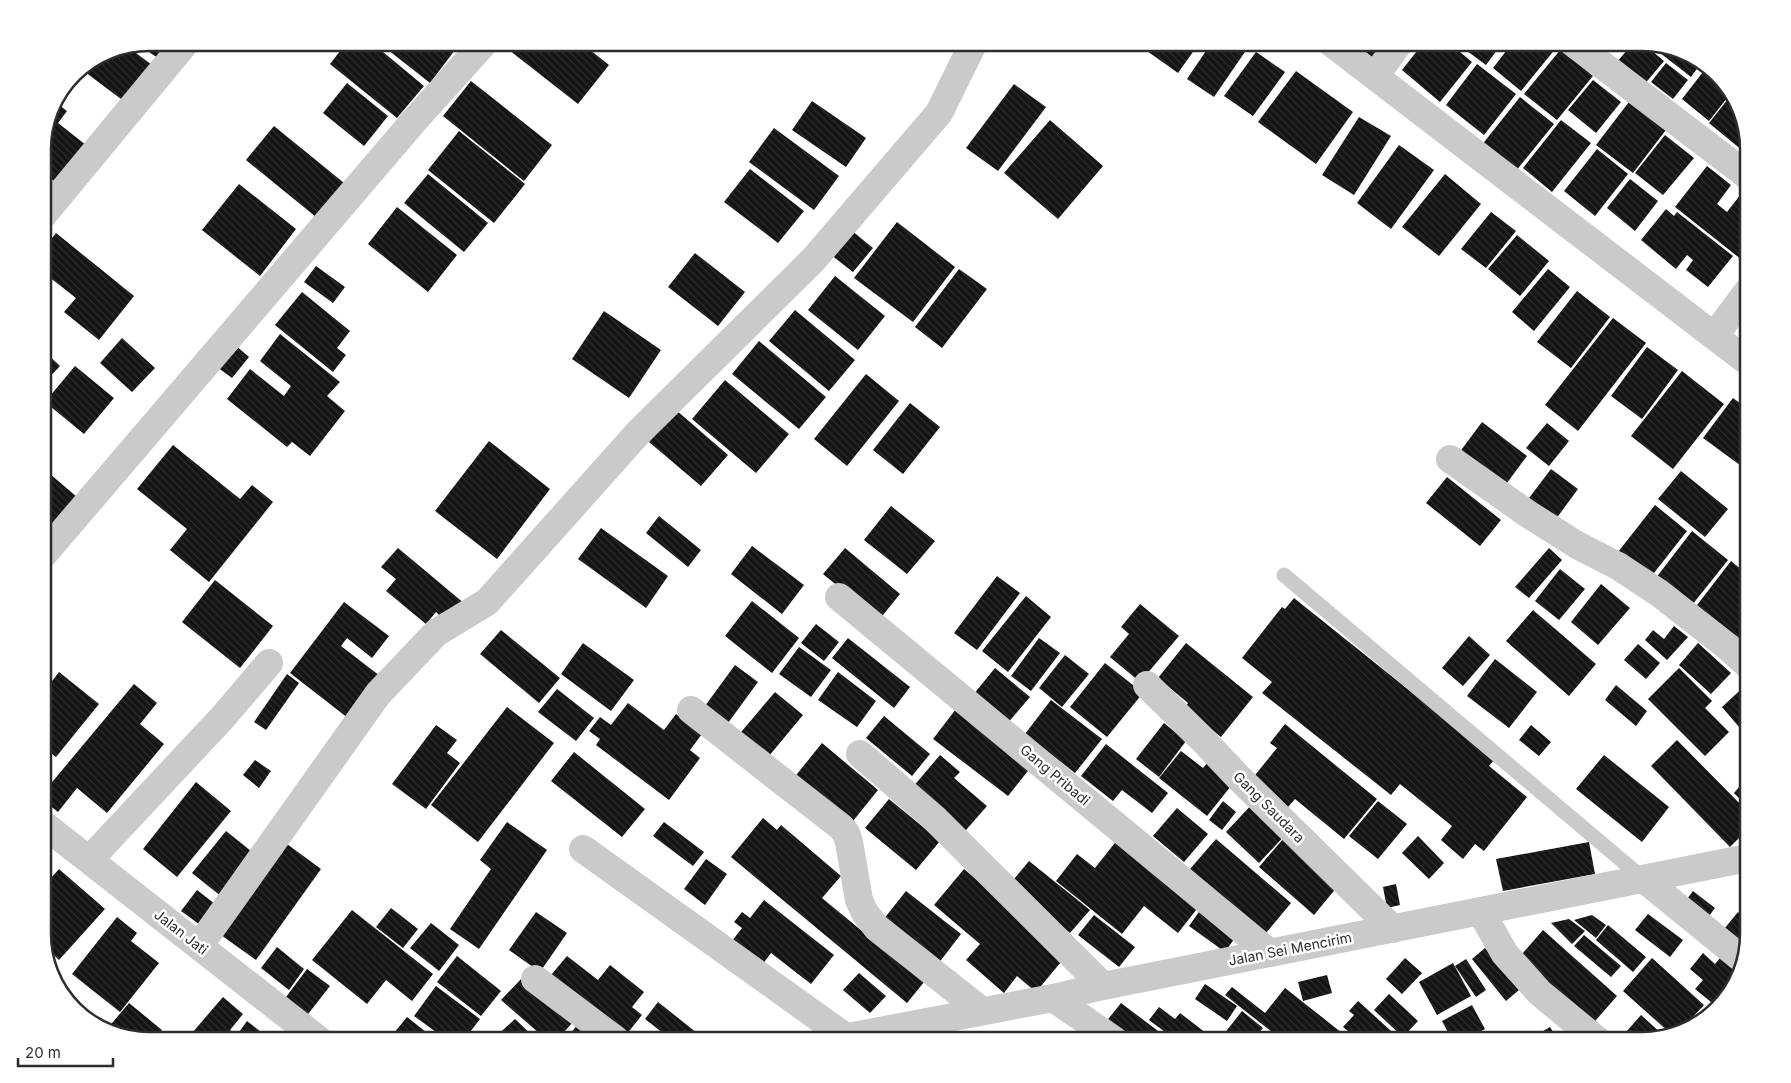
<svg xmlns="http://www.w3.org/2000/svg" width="1791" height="1083" font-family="Inter,sans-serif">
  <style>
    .building { fill: url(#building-back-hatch) }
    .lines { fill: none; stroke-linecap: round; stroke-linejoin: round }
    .service { stroke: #cacaca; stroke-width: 15 }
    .minor { stroke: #cacaca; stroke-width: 28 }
    .tertiary { stroke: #cacaca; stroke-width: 28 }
    .labels { text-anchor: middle; stroke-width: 5; stroke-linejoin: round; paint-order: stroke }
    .street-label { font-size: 14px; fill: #2d2d2d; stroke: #fff }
    .rim { fill: none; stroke: #2d2d2d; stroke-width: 2.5 }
  </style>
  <defs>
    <pattern id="building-back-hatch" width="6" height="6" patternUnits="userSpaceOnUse" patternTransform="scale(1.25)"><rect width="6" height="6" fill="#141414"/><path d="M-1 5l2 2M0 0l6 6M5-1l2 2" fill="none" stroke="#2e2e2e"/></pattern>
  </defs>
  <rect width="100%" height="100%" fill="#fff"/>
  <!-- building -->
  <path class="building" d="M149,42H169L158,58L138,45Z
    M347,42H371L424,86L397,118L330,64Z
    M378,42H461L430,83Z
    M515,42H580L609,65L578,104L509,50Z
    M1154,42H1200L1178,73L1147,51Z
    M1212,42H1243L1249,46L1214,97L1187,79Z
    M1352,42H1383L1371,58Z
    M1424,42H1448L1472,62L1440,102L1402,70Z
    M1474,42H1503L1486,65L1467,51Z
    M1513,42H1549L1556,48L1521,91L1493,68Z
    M1634,42H1641L1664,61L1643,86L1616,63Z
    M128,47L152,65L125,102L81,69L109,51Z
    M1657,47L1695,57L1701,63L1691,77L1655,49Z
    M1561,49L1593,76L1557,120L1524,94Z
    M1256,52L1285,72L1253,116L1224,96Z
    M1666,63L1688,80L1673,99L1651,82Z
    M1477,64L1516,94L1484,135L1446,105Z
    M1706,68L1731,93L1709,121L1682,99Z
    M1296,71L1353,112L1316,164L1258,122Z
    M72,77L78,81L63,102L57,98Z
    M1593,80L1621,102L1596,133L1568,110Z
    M471,81L552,145L524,181L443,116Z
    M347,83L388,116L364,146L323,113Z
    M1014,84L1046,107L998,171L966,148Z
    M1732,94L1748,143L1743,151L1709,123Z
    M1520,97L1554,124L1515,172L1481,146Z
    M1632,98L1669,126L1633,173L1596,145Z
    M54,101L67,111L58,123L86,145L56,183L43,173V143Z
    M812,101L866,138L846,167L792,130Z
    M1359,117L1391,136L1354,195L1322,175Z
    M1050,120L1103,166L1058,219L1004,173Z
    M1561,120L1591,143L1552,192L1523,168Z
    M274,126L344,183L316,217L246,160Z
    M774,128L839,176L814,210L749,162Z
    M459,131L525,184L494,223L428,170Z
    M1665,135L1694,158L1663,195L1635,173Z
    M1399,145L1434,170L1391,229L1357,203Z
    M1597,149L1628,174L1595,216L1564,191Z
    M1707,166L1731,185L1717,204L1727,212L1741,194L1748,200V252L1742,260L1675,207Z
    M750,169L804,211L778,243L724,202Z
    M428,174L488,223L464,252L404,203Z
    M1445,174L1481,204L1439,256L1402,227Z
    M1630,179L1658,201L1635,231L1607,208Z
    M239,184L296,229L260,276L202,230Z
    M397,207L457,255L428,292L368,244Z
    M1666,209L1674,216L1677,212L1733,256L1708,287L1686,270L1693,260L1687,255L1676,269L1641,240Z
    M1491,212L1516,231L1486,268L1461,249Z
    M897,222L955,267L913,322L854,278Z
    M851,230L873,248L853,272L831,255Z
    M56,233L134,296L99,340L64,312L76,298L44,273L52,264L43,256V250Z
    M1517,235L1549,261L1520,296L1488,269Z
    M695,253L745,292L718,326L668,287Z
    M316,266L345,287L333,303L304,282Z
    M959,269L987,289L942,348L915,327Z
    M1548,269L1570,287L1534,331L1512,312Z
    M835,276L885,316L858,350L808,310Z
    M1577,291L1610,317L1571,368L1537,342Z
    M302,292L350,331L337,348L346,355L333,372L275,325Z
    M795,310L855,360L829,391L769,341Z
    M604,311L661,350L629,398L572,359Z
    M1613,318L1646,343L1578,431L1545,405Z
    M280,334L340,382L327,396L345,411L310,456L292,442L287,447L227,399L250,369L284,396L291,386L260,361Z
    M122,338L155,368L132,392L100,363Z
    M759,341L826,397L799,429L732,374Z
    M235,345L249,357L232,378L217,367Z
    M1647,347L1678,370L1642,419L1611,396Z
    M43,350L60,366L43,384Z
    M75,366L114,398L84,434L45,402Z
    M1682,371L1724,404L1673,469L1631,436Z
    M866,374L899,401L847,466L814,439Z
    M725,380L789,434L756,473L692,419Z
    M1733,398L1748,409V471L1703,438Z
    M910,403L940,427L903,474L873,450Z
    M676,410L728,455L701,486L649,442Z
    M1482,422L1527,456L1501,491L1456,457Z
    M1547,423L1569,441L1549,466L1526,448Z
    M489,441L550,489L497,559L435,511Z
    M173,445L240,499L252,485L273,502L209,582L170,550L187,529L137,489Z
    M43,468L77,497L53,525L43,517Z
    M1551,469L1578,489L1553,523L1526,502Z
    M1681,471L1728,509L1705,537L1658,499Z
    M1447,477L1501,520L1480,546L1426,503Z
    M1748,493V510L1741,503Z
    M1655,505L1687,531L1650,578L1618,552Z
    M891,506L935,541L907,574L864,540Z
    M659,516L701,550L688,567L646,533Z
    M601,528L668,576L646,608L578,559Z
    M1692,531L1728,560L1688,610L1652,583Z
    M752,546L804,585L782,614L731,574Z
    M398,548L465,604L448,623L436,612L426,624L386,591L396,579L381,567Z
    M845,548L900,594L879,620L823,574Z
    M1549,548L1562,560L1529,598L1515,587Z
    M1731,561L1748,575V637L1741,647L1694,609Z
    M1560,569L1585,589L1559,620L1535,601Z
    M997,576L1020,593L977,650L954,633Z
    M215,580L273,626L240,668L182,622Z
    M1601,584L1630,608L1598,645L1571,622Z
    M1026,596L1051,617L1008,672L982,651Z
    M1294,598L1495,759L1489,766L1527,797L1484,851L1475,844L1463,859L1441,840L1452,826L1400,784L1391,795L1262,693L1272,682L1242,658L1282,607L1285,609Z
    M752,601L799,638L772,673L725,636Z
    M344,602L389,636L372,658L347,638L341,646L380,676L348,718L290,673Z
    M1140,604L1179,636L1140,682L1110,657L1129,634L1121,627Z
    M1533,610L1596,664L1569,696L1506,641Z
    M816,624L839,642L824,661L801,643Z
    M1674,626L1688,637L1667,660L1645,640L1653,630L1664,639Z
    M501,630L560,678L539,703L480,654Z
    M1469,636L1490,655L1463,686L1442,668Z
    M848,638L910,687L894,708L832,658Z
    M1039,638L1060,653L1031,691L1011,676Z
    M583,643L634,680L611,711L561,674Z
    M1186,643L1253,697L1221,737L1185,708L1188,703L1158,678Z
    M1698,643L1731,673L1711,694L1679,665Z
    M1638,644L1660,663L1646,679L1624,660Z
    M799,647L831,670L811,697L779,674Z
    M1065,655L1089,674L1062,707L1039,688Z
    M1495,659L1537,692L1509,728L1467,696Z
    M1105,663L1143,693L1107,737L1070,707Z
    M735,665L758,682L728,723L705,706Z
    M995,668L1030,697L1007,724L973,695Z
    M1679,668L1712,701L1705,708L1729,732L1705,756L1648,699Z
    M59,672L99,704L56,757L43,747V693Z
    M838,672L876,701L857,727L818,700Z
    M287,674L299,683L266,730L254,722Z
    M1748,683V718L1739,727L1722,707Z
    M134,684L157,703L140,724L164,744L107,813L77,788L58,812L43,800V793Z
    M1616,685L1647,711L1636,726L1605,700Z
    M557,689L594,718L576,741L538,712Z
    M775,692L803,715L764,762L736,738Z
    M1051,700L1102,739L1075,773L1025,734Z
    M628,703L664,730L676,714L702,734L690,750L700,758L669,800L596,745L600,739L589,731L600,717L611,725Z
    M507,707L554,743L478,842L431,805Z
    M956,709L1031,767L1008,796L933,739Z
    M884,716L930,754L912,776L866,738Z
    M1164,723L1186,741L1159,777L1136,759Z
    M1285,724L1377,799L1344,839L1295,799L1282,814L1247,785L1277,748L1270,743Z
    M436,725L457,740L447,753L460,763L426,809L392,784Z
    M1531,725L1551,742L1539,756L1519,740Z
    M1677,740L1748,812V829L1730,847L1651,766Z
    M822,743L878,790L849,826L793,779Z
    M1106,744L1168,793L1152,813L1122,790L1113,801L1081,776Z
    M1181,751L1203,768L1209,761L1235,781L1207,816L1159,778Z
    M574,752L645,809L622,837L551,781Z
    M940,755L960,772L954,778L987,806L959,838L907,794Z
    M1604,755L1669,807L1642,842L1576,789Z
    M255,760L271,771L259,788L243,775Z
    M1746,779L1748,782V807L1734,793Z
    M196,782L231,811L177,877L143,849Z
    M889,799L940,841L916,870L865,828Z
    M1223,801L1236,812L1222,830L1209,820Z
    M1255,801L1288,832L1259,863L1226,832Z
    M1378,801L1407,824L1378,859L1349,836Z
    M1177,808L1208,834L1184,862L1153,836Z
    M763,818L777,830L781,825L841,876L822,898L885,950L929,976L907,1003L731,857Z
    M507,822L547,850L479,949L450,929L491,869L480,860Z
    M664,822L704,852L693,866L653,836Z
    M226,831L256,855L222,897L192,873Z
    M1418,836L1444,863L1429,879L1402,853Z
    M1118,839L1200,905L1178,933L1144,906L1122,934L1056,881L1077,854L1095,868Z
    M1216,839L1291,903L1266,933L1190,869Z
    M1283,839L1342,881L1314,915L1259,867Z
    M1589,842L1595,874L1503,891L1496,859Z
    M287,844L321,869L256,960L221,935Z
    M706,859L727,874L705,905L684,889Z
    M1029,861L1090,910L1070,933L1010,884Z
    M59,869L105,909L59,960L45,946L43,940V887Z
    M964,869L1066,956L1036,992L1017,976L1004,993L966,960L980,944L934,905Z
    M1396,884L1400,905L1387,908L1383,887Z
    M197,890L219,907L203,927L181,911Z
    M906,891L961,934L935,968L879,925Z
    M1693,891L1715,908L1703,924L1681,907Z
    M764,900L834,955L811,984L771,953L762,965L732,941L742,928L734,922L742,912L750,918Z
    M391,908L418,929L403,948L376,927Z
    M1201,909L1237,935L1225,952L1189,926Z
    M352,910L433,974L412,1001L386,980L367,1004L312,960Z
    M536,912L567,933L540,972L509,950Z
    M1738,912L1748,921V934L1743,953L1720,934Z
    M1648,914L1683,940L1670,957L1635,930Z
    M1094,915L1135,947L1119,967L1078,935Z
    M1592,915L1606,925L1596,938L1574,920Z
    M117,917L137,933L131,941L159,963L120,1012L72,974Z
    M1569,919L1585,931L1572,944L1551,923Z
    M431,923L459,945L439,971L410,948Z
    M1608,925L1646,957L1633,972L1596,940Z
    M1543,930L1617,996L1589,1028L1515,962Z
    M1584,935L1621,966L1611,977L1574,946Z
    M277,947L304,969L289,990L261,968Z
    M1485,948L1519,990L1506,1001L1472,959Z
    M1703,953L1715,964L1720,958L1738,973L1734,987L1716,1006L1695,989L1703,980L1690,969Z
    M457,956L501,991L481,1016L437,982Z
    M567,956L598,980L610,965L644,992L632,1007L642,1015L622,1040L546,981Z
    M1405,958L1422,973L1402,994L1386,979Z
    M1652,958L1704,1005L1681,1030L1670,1033L1623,991Z
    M1466,959L1486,990L1476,997L1455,966Z
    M1453,963L1471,996L1437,1015L1419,982Z
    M307,969L330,986L305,1018L283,1001Z
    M859,973L886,996L870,1013L843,990Z
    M1327,975L1332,993L1303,1001L1298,982Z
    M523,977L573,1022L557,1040H547L501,1000Z
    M1205,984L1237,1006L1227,1021L1195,999Z
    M436,986L480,1019L464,1040H447L414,1016Z
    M1232,987L1265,1013L1285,988L1351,1040H1282L1225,995Z
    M1389,994L1418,1021L1403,1037L1374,1010Z
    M223,997L243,1014L230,1030L242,1040H186Z
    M1358,1001L1390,1030L1402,1040H1359L1343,1027L1354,1015L1349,1011Z
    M658,1002L702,1037L699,1040H672L645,1019Z
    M129,1003L162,1030L153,1040L107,1029Z
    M1121,1003L1170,1040H1127L1105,1023Z
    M1472,1005L1485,1029L1464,1040H1452L1442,1021Z
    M1159,1007L1175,1019L1180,1013L1215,1040H1176L1149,1020Z
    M1242,1011L1263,1028L1253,1040H1222L1220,1039Z
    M1641,1015L1663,1035L1642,1040H1619Z
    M407,1017L426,1032L437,1040H393L390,1038Z
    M515,1019L537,1040H492Z
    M247,1021L266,1036L268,1033L278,1040H244L237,1035Z
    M579,1023L601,1040H565Z
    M1550,1027L1558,1040H1528Z
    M1426,1031L1437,1040H1418Z
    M1484,1031L1490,1040H1469Z
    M378,1032L389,1040H371Z
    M483,1032L490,1040H473Z"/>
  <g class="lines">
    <!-- service -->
    <path class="service" d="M1284,575L1645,880"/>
    <!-- minor -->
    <path class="minor" d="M1330,42L1748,362
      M1572,42L1748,176
      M1375,76L1400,42
      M43,215L186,42
      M1715,335L1748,291
      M1450,459L1528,514L1577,545L1618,566L1659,593L1728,647L1748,665
      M43,555L413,122L485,42
      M839,597L1270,953
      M1147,685L1205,742L1239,778L1393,929
      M691,710L841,827L846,833L849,842L859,900L865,913L877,928L982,1011
      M860,754L934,818L1103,986
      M43,824L319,1040
      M583,849L847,1038
      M90,859L223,717L269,663
      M1645,880L1742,959
      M1481,912L1505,954L1540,993L1597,1040
      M199,946L378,694L436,633L487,602L638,433L813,260L939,113L974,42
      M535,979L616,1040
      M1053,998L1114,1040"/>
    <!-- tertiary -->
    <path class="tertiary" d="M832,1040L1053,998L1103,986L1748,858"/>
  </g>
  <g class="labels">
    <!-- street labels -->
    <g class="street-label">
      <text transform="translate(1055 775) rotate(40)" y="5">Gang Pribadi</text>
      <text transform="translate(1269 807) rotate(45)" y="5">Gang Saudara</text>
      <text transform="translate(181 932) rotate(38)" y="5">Jalan Jati</text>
      <text transform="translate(1290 949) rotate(-11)" y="5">Jalan Sei Mencirim</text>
    </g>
  </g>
  <!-- crop -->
  <path d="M0 0H1791V1083H0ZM149 51H1642A98 98 0 0 1 1740 149V934A98 98 0 0 1 1642 1032H149A98 98 0 0 1 51 934V149A98 98 0 0 1 149 51Z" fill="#fff" fill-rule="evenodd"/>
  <path class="rim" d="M149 51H1642A98 98 0 0 1 1740 149V934A98 98 0 0 1 1642 1032H149A98 98 0 0 1 51 934V149A98 98 0 0 1 149 51Z"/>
  <!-- scale -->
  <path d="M18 1058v8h95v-8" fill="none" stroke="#2d2d2d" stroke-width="2.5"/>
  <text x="25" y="1058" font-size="15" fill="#2d2d2d" stroke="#ffffff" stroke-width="4" paint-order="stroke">20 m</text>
</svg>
